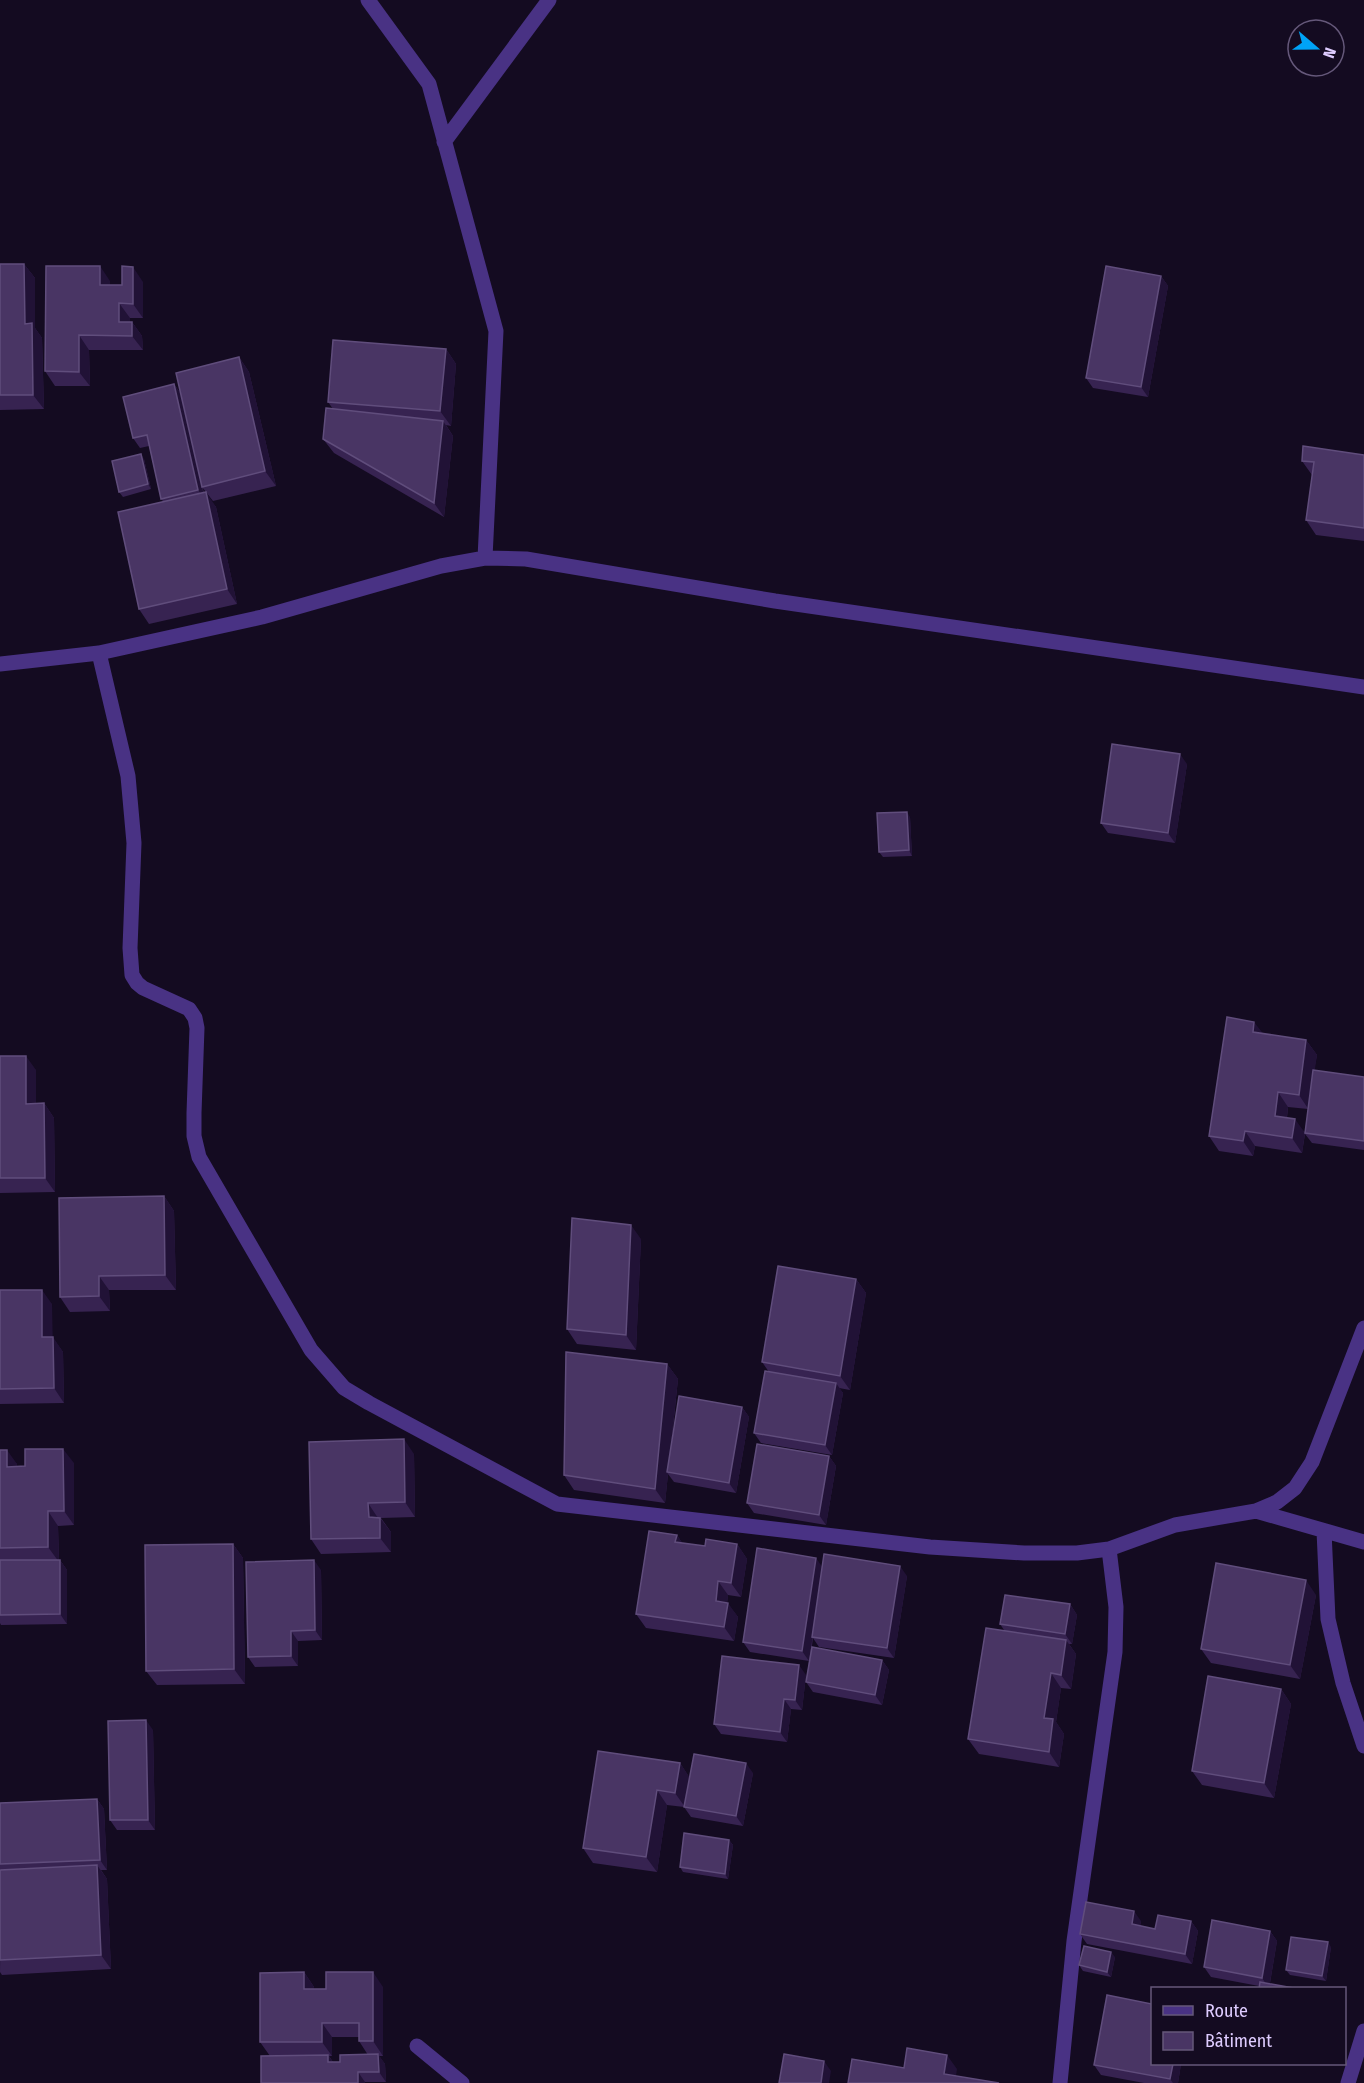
<svg xmlns="http://www.w3.org/2000/svg" width="1364" height="2083" font-family="'Fira Sans Condensed',sans-serif">
  <style>
    .lines { fill: none; stroke-linecap: round; stroke-linejoin: round }
    .minor { stroke: #493284; stroke-width: 15 }
    .wall { fill: #372351; fill-rule: evenodd }
    .shaded-wall { fill: #211236 }
    .building { fill: #493564; stroke: #604d7c; stroke-width: 1.5 }
  </style>
  <rect width="100%" height="100%" fill="#140b21"/>
  <g class="lines">
    <!-- minor -->
    <path class="minor" d="M368,0L429,84L496,331L485,558
      M444,142L549,0
      M99,653L128,776L134,843L130,948L132,975L137,983L143,988L189,1009L195,1018L197,1028L194,1113V1136L199,1157L311,1350L344,1388L369,1403L557,1504L930,1547L1024,1553H1077L1109,1549L1175,1525L1256,1511L1277,1502L1295,1488L1312,1462L1364,1328
      M0,664L99,653L262,617L441,566L485,558L526,559L775,601L1364,687
      M1256,1511L1364,1542
      M1324,1531L1328,1619L1343,1683L1364,1746
      M417,2046L462,2083
      M1060,2083L1074,1941L1115,1652L1116,1607L1109,1549
      M1348,2083L1364,2031"/>
  </g>
  <!-- wall -->
  <path class="wall" d="M0,264H24L35,278V328L42,338L44,409L0,410Z
    M1161,276L1168,286L1148,397L1093,388L1086,378Z
    M110,281V285H122L143,282V318H130V322H132L142,336L143,350H89L90,386H55L45,371Z
    M446,349L456,364L451,426L446,425L453,436L444,517L334,453L323,439L333,409L328,402Z
    M239,357L249,372L276,486L213,501L202,487L186,415L204,493L216,507L237,604L149,624L139,609L164,502L161,499L149,446L140,448L133,438L174,384L181,394Z
    M1364,455V541L1316,535L1306,520L1312,475L1302,461Z
    M144,459L151,489L123,497L119,492Z
    M1187,764L1175,843L1108,833L1101,823Z
    M910,817L912,856L883,857L879,852Z
    M1263,1034L1306,1040L1317,1055L1314,1070L1364,1077V1150L1312,1143L1305,1134L1302,1153L1255,1146L1253,1156L1219,1151L1209,1136ZM1288,1107L1308,1109L1305,1132L1287,1118Z
    M0,1056L36,1070V1103H44L54,1118L55,1192L0,1193Z
    M164,1196L174,1211L176,1290H109L110,1311L70,1312L60,1297Z
    M641,1239L636,1350L577,1344L567,1329Z
    M856,1279L866,1293L850,1390L839,1388L843,1393L832,1455L761,1443L754,1433L769,1372L762,1362Z
    M0,1290L52,1304V1337L63,1352L64,1403L0,1404Z
    M667,1364L678,1379L671,1447L742,1407L749,1417L736,1493L674,1482L668,1474L665,1503L574,1490L564,1475Z
    M0,1450L17,1464V1467L74,1463V1525L58,1526L59,1560H60L67,1570V1624L1,1625L0,1623Z
    M414,1454L415,1517L381,1518L391,1532V1552L321,1554L311,1539Z
    M829,1456L836,1466L826,1525L754,1513L747,1503Z
    M677,1535L682,1543L705,1546L737,1544L747,1559L741,1597L728,1595L727,1603L738,1617L734,1641L646,1628L636,1614Z
    M233,1544L243,1558L245,1684L157,1685L146,1671Z
    M822,1566L907,1576L894,1658L819,1647L813,1638L810,1660H882L889,1670L882,1705L813,1692L806,1682L809,1661L750,1652L743,1642Z
    M321,1570L322,1640L298,1641V1666L255,1667L248,1657Z
    M1316,1595L1300,1679L1211,1663L1201,1649Z
    M1070,1604L1077,1615L1072,1644H1069L1076,1654L1071,1689L1061,1688L1056,1722L1064,1734L1059,1767L979,1754L968,1739L1004,1630L1000,1624Z
    M806,1675L802,1710L791,1709L787,1742L721,1734L714,1724Z
    M1281,1689L1291,1704L1274,1798L1202,1785L1192,1771Z
    M153,1730L155,1830H117L110,1820Z
    M680,1763L689,1777L753,1773L743,1826L691,1817L684,1807L667,1805L657,1872L593,1863L583,1848Z
    M97,1799L104,1809L107,1870H101L107,1879L111,1969L2,1975L0,1972L1,1870L0,1869V1803Z
    M729,1840L733,1845L728,1879L683,1872L680,1867Z
    M1141,1921L1140,1926L1155,1929L1191,1921L1198,1931L1192,1964L1087,1944L1080,1934Z
    M1270,1931L1277,1941L1270,1983L1259,1986L1211,1977L1204,1967Z
    M1331,1947L1326,1981L1290,1975L1286,1970Z
    M1115,1957L1111,1977L1083,1971L1079,1965Z
    M304,1972L314,1987V1989L383,1987V2056H379L385,2064L386,2082H365V2083H261L270,2056L260,2042ZM332,2037H359V2041L368,2055L340,2062H333L329,2056H332Z
    M1152,2064H1181L1178,2083H1144L1101,2075L1094,2065Z"/>
  <!-- shaded-wall -->
  <path class="shaded-wall" d="M24,264L35,278V328L42,338L44,409L33,395L25,324Z
    M100,266L110,281V300L100,285Z
    M133,267L143,282V318L133,304Z
    M1161,276L1168,286L1148,397L1141,387Z
    M119,303L130,318V336L119,322Z
    M132,322L142,336L143,350L132,336Z
    M79,335L89,350L90,386L79,372Z
    M446,349L456,364L451,426L440,411Z
    M239,357L249,372L276,486L265,471Z
    M174,384L181,394L205,500L198,490Z
    M443,421L453,436L444,517L434,503Z
    M141,454L144,459L151,489L148,484Z
    M206,492L216,507L237,604L227,589Z
    M1180,754L1187,764L1175,843L1168,833Z
    M907,812L910,817L912,856L909,850Z
    M1254,1022L1265,1036L1253,1032Z
    M1306,1040L1317,1055L1309,1110L1299,1095Z
    M26,1056L36,1070V1118L26,1104Z
    M1278,1092L1288,1107L1285,1130L1275,1116Z
    M44,1103L54,1118L55,1192L45,1178Z
    M1295,1119L1305,1133L1302,1153L1292,1138Z
    M1245,1131L1255,1146L1253,1156L1243,1141Z
    M164,1196L174,1211L176,1290L165,1275Z
    M631,1225L641,1239L636,1350L626,1335Z
    M99,1276L109,1290L110,1311L99,1296Z
    M856,1279L866,1293L850,1390L840,1376Z
    M42,1290L52,1304L53,1352L42,1337Z
    M53,1337L63,1352L64,1403L54,1388Z
    M667,1364L678,1379L668,1472H667L668,1474L665,1503L655,1489Z
    M836,1383L843,1393L832,1455L825,1445Z
    M742,1407L749,1417L736,1493L729,1483Z
    M404,1439L414,1454L415,1517L405,1502Z
    M63,1449L74,1463V1525L64,1511Z
    M7,1450L17,1464L18,1482L7,1467Z
    M829,1456L836,1466L826,1525L819,1515Z
    M368,1503L378,1518L369,1517Z
    M48,1511L58,1526L59,1562L48,1547Z
    M380,1518L391,1532V1552L380,1538Z
    M677,1535L687,1550L675,1542Z
    M233,1544L243,1558L245,1684L234,1669Z
    M737,1544L747,1559L741,1597L731,1583Z
    M816,1558L823,1568L809,1661L802,1651Z
    M60,1560L67,1570V1624L60,1614Z
    M314,1560L321,1570L322,1640L315,1630Z
    M900,1566L907,1576L894,1658L887,1648Z
    M1306,1580L1316,1595L1300,1679L1290,1665Z
    M718,1581L728,1595L726,1614L728,1603L738,1617L734,1641L724,1627L716,1601Z
    M1070,1604L1077,1615L1072,1644L1065,1634Z
    M291,1631L298,1641V1666L291,1656Z
    M1066,1640L1076,1654L1071,1689L1061,1675Z
    M882,1660L889,1670L882,1705L875,1695Z
    M799,1665L806,1675L802,1710L795,1700Z
    M1051,1673L1061,1688L1056,1722L1064,1734L1059,1767L1049,1752L1044,1718Z
    M1281,1689L1291,1704L1274,1798L1264,1783Z
    M784,1699L791,1709L787,1742L780,1732Z
    M146,1720L153,1730L155,1830L148,1820Z
    M680,1763L690,1778L685,1807L675,1793Z
    M746,1763L753,1773L743,1826L736,1816Z
    M657,1790L667,1805L657,1872L646,1857Z
    M97,1799L104,1809L107,1870L100,1860Z
    M729,1840L733,1845L728,1879L725,1874Z
    M97,1865L107,1879L111,1969L101,1955Z
    M1134,1911L1141,1921L1139,1934L1132,1924Z
    M1191,1921L1198,1931L1192,1964L1185,1954Z
    M1270,1931L1277,1941L1269,1988L1262,1978Z
    M1328,1942L1331,1947L1326,1981L1322,1976Z
    M1111,1952L1115,1957L1111,1977L1107,1972Z
    M304,1972L314,1987V2004L304,1989Z
    M373,1972L383,1987V2056L373,2041Z
    M322,2023L332,2037V2056L322,2042Z
    M378,2054L385,2064L386,2082L379,2072Z
    M328,2055L335,2065L328,2062Z
    M947,2055L957,2069L955,2083L944,2074Z
    M824,2061L831,2071L829,2083H821Z
    M1173,2064H1181L1178,2083H1173L1170,2079Z
    M358,2072L365,2082V2083H358Z"/>
  <!-- building -->
  <path class="building" d="M0,264H24L25,324L32,323L33,395H0Z
    M46,266H100V285H122V266L133,267V304L119,303V322H132V336L79,335V372L45,371Z
    M1106,266L1161,276L1141,387L1086,378Z
    M333,340L446,349L440,411L328,402Z
    M239,357L265,471L202,487L176,373Z
    M174,384L198,490L161,499L147,435L133,438L123,397Z
    M326,408L443,421L434,503L323,439Z
    M1303,446L1364,455V528L1306,520L1314,462L1302,461Z
    M141,454L148,484L119,492L112,461Z
    M206,492L227,589L139,609L118,512Z
    M1112,744L1180,754L1168,833L1101,823Z
    M907,812L909,850L879,852L877,813Z
    M1227,1017L1254,1022L1253,1032L1306,1040L1299,1095L1278,1092L1275,1116L1295,1119L1292,1138L1245,1131L1243,1141L1209,1136Z
    M0,1056H26V1104L44,1103L45,1178H0Z
    M1313,1070L1364,1077V1141L1305,1133Z
    M164,1196L165,1275L99,1276V1296L60,1297L59,1198Z
    M572,1218L631,1225L626,1335L567,1329Z
    M778,1266L856,1279L840,1376L762,1362Z
    M0,1290H42V1337H53L54,1388L0,1389Z
    M566,1352L667,1364L655,1489L564,1475Z
    M765,1371L836,1383L825,1445L754,1433Z
    M679,1396L742,1407L729,1483L667,1472Z
    M404,1439L405,1502L368,1503L369,1517L380,1518V1538L311,1539L309,1442Z
    M757,1444L829,1456L819,1515L747,1503Z
    M25,1449H63L64,1511H48V1547L0,1548V1450H7V1467L25,1466Z
    M649,1531L677,1535L675,1542L705,1546L706,1539L737,1544L731,1583L718,1581L716,1601L728,1603L724,1627L636,1614Z
    M233,1544L234,1669L146,1671L145,1545Z
    M757,1548L816,1558L802,1651L743,1642Z
    M824,1554L900,1566L887,1648L812,1637Z
    M0,1560H60V1614L0,1615Z
    M314,1560L315,1630L291,1631V1656L248,1657L246,1562Z
    M1216,1563L1306,1580L1290,1665L1201,1649Z
    M1005,1595L1070,1604L1065,1634L1000,1624Z
    M986,1628L1066,1640L1061,1675L1051,1673L1044,1718L1053,1719L1049,1752L968,1739Z
    M812,1647L882,1660L875,1695L806,1682Z
    M722,1656L799,1665L795,1700L784,1699L780,1732L714,1724Z
    M1208,1676L1281,1689L1264,1783L1192,1771Z
    M146,1720L148,1820H110L108,1721Z
    M598,1751L680,1763L675,1793L657,1790L646,1857L583,1848Z
    M694,1754L746,1763L736,1816L684,1807Z
    M97,1799L100,1860L0,1864V1803Z
    M684,1833L729,1840L725,1874L680,1867Z
    M97,1865L101,1955L0,1960V1870Z
    M1086,1902L1134,1911L1132,1924L1155,1929L1158,1915L1191,1921L1185,1954L1080,1934Z
    M1212,1920L1270,1931L1262,1978L1204,1967Z
    M1291,1937L1328,1942L1322,1976L1286,1970Z
    M1084,1946L1111,1952L1107,1972L1079,1965Z
    M304,1972V1989H326V1972H373V2041H359V2023H322V2042H260V1973Z
    M1260,1982L1299,1989H1259Z
    M1107,1995L1152,2004V2064H1173L1170,2079L1094,2065Z
    M907,2048L947,2055L944,2074L999,2083H848L852,2059L904,2068Z
    M378,2054L379,2072H358V2083H261V2056L328,2055V2062H340V2055Z
    M784,2054L824,2061L821,2083H779Z"/>
  <!-- legend -->
  <rect x="1151" y="1987" width="195" height="78" fill="#140b21" stroke="#65587a" stroke-width="1.5"/>
  <rect x="1163" y="2006" width="30" height="9" fill="#493284" stroke="#65587a" stroke-width="1.5"/>
  <text x="1205" y="2017" font-size="18" fill="#deccff">Route</text>
  <rect x="1163" y="2032" width="30" height="18" fill="#493564" stroke="#65587a" stroke-width="1.5"/>
  <text x="1205" y="2047" font-size="18" fill="#deccff">Bâtiment</text>
  <!-- north arrow -->
  <g transform="translate(1316 48) rotate(110)"><circle r="28" fill="#140b21" stroke="#65587a" stroke-width="1.5"/>
  <path d="M0-4.5L10 22L0 15L-10 22Z" fill="#00a3f7"/>
  <text y="-9" font-size="16" font-weight="bold" text-anchor="middle" fill="#deccff">N</text>
  </g>
</svg>
